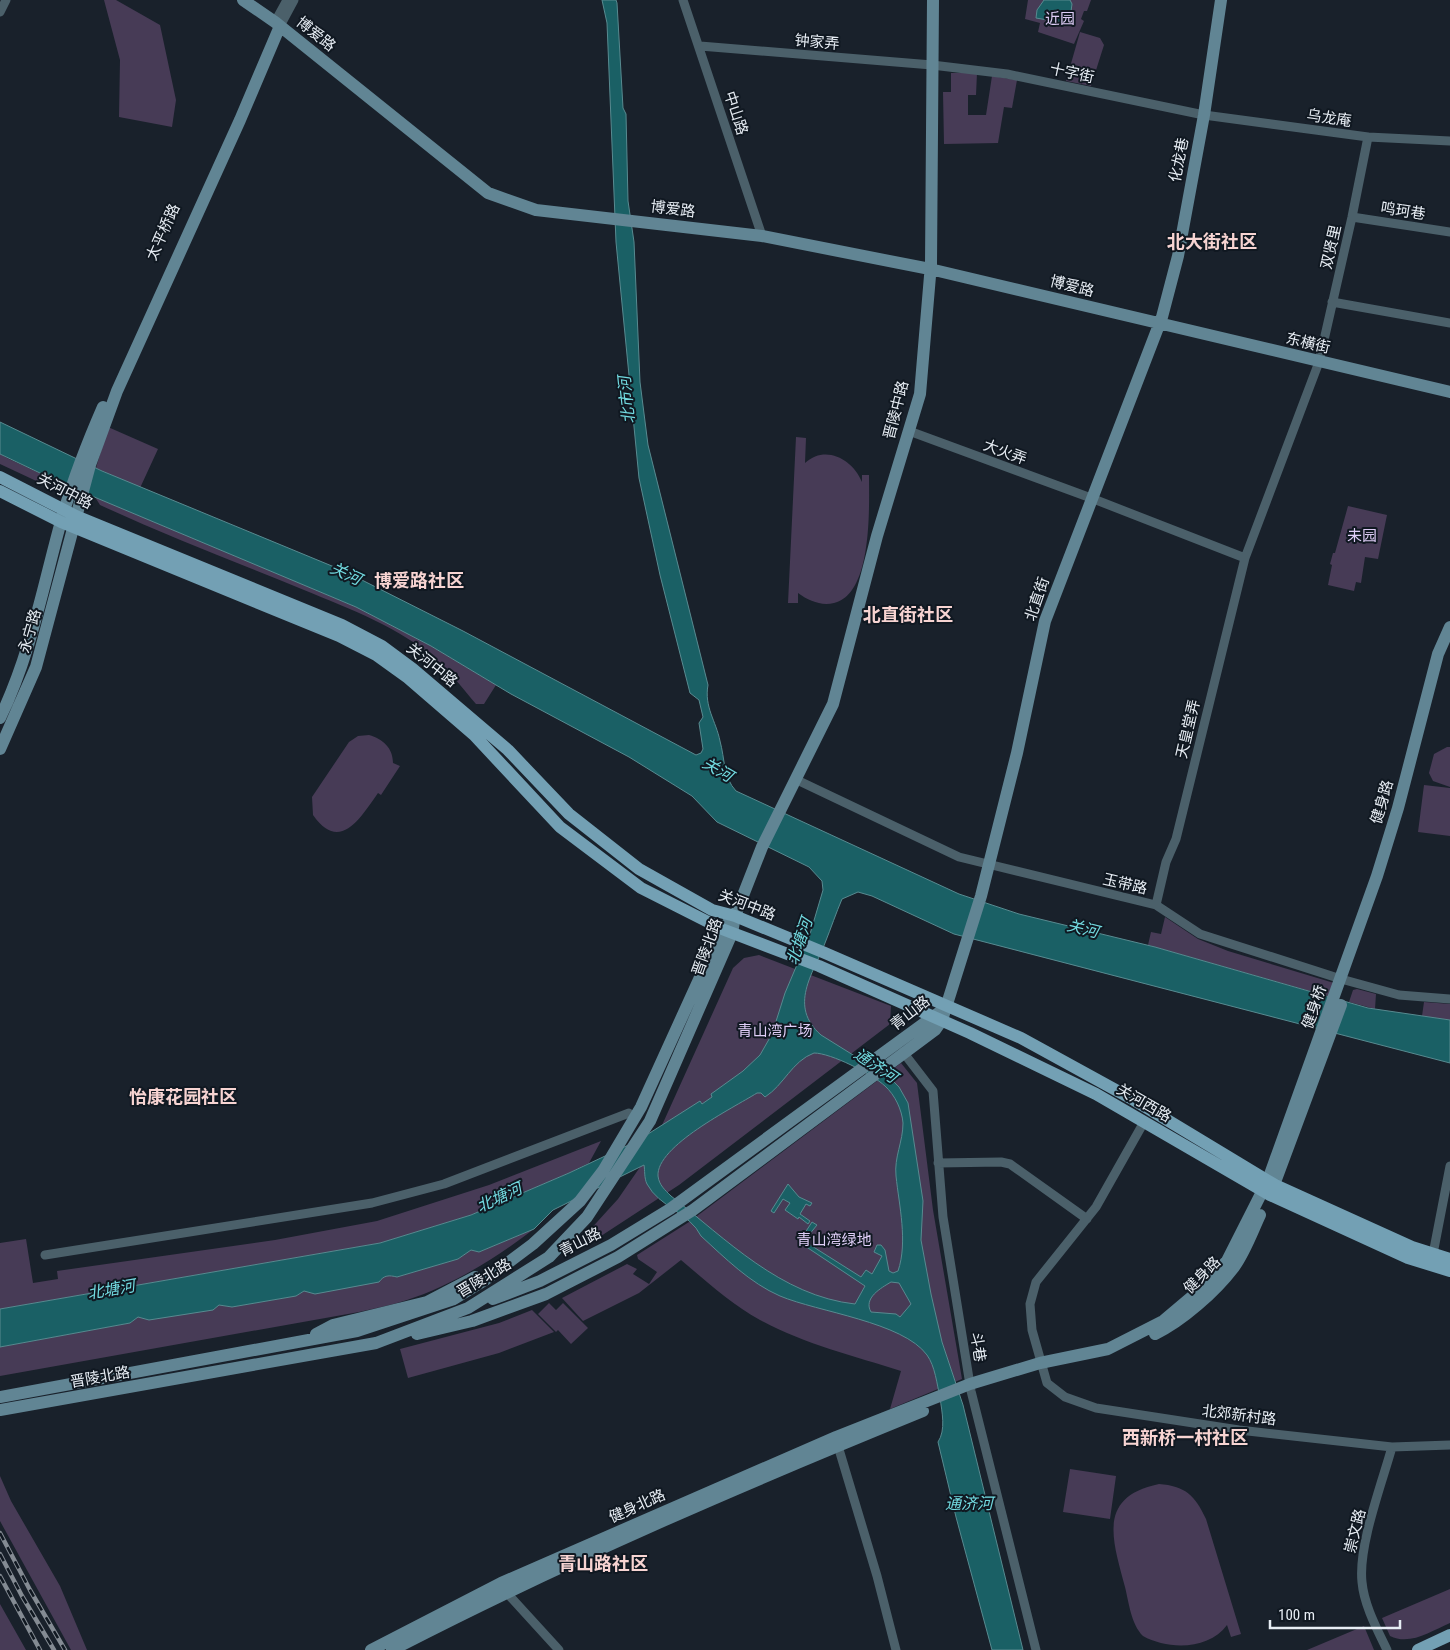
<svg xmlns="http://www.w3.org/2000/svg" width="1450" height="1650" font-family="'Roboto Condensed','Noto Sans SC',sans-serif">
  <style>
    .green { fill: #473b56 }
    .water { fill: #1a6065; stroke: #588a90; fill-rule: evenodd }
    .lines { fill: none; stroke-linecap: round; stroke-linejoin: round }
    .street { stroke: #4b606a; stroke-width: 9 }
    .secondary { stroke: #618594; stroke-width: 12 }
    .primary { stroke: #73a0b4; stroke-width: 12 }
    .rail-casing { stroke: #848b93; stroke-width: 4.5 }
    .rail { stroke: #101821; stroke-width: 2.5; stroke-dasharray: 8; stroke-linecap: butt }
    .labels { text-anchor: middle; stroke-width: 4; stroke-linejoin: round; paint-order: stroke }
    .park-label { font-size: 15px; fill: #dfcef7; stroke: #101821 }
    .street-label { font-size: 15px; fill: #e7edf4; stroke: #101821 }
    .water-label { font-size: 16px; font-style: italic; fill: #72dae0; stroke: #101821 }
    .quarter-label { font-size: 18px; font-weight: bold; fill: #f7d4d2; stroke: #101821 }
  </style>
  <rect width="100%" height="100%" fill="#19212b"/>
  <!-- green -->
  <path class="green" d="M104,0H116L160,25L176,100L172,127L119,117L120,60Z
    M1028,0H1091L1087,11H1084L1081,19L1084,21L1074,44L1038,32L1040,23L1025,19Z
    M1080,32L1100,38L1104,45L1091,86L1066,81Z
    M951,73H977L976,95H968V115H986L992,76L1017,80L1012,108L1004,107L998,143L944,144L943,92H951Z
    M108,427L158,449L140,488L96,468Z
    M796,437L806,438L805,463C826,444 853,460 862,482V475H869C869,506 873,594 834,603C821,606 809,601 798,593V603H788Z
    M0,454L7,458L61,483L59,486H47L0,464Z
    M95,497L356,607L431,646L496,685L484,704H476C464,690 452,674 438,661C401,628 350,609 304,590C236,562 167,536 100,505Z
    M1348,506L1387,515L1378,559L1365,557L1361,583L1356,582L1354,591L1328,585L1332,565L1330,564L1333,553H1335Z
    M369,735C383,739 393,748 393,763L400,766L381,795L378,793C361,817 340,854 313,815L312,797L349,742L358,736Z
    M1447,747H1450V787L1433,781L1429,773L1434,754Z
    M1424,785L1450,788V836L1418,832Z
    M1165,917L1198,939L1228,951L1334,983L1331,997L1148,945L1151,932L1161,934Z
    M759,955L891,1006L890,1024L679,1185L601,1236L578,1249L577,1244L618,1199L649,1154L733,968L744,958Z
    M1357,989L1376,994L1375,1009L1349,1002L1353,990Z
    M1424,1002L1450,1004V1020L1422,1016Z
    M901,1063L917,1083L933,1210L962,1379L890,1409L901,1371C854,1356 804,1344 760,1320C731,1304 706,1281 681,1260L639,1293L583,1321L562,1298L627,1264L637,1269L633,1274L649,1284L657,1272L638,1259L637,1255L689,1222Z
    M601,1141L589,1163L569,1173L471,1215L380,1243L0,1309V1243L26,1239L33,1283L58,1279L57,1271L275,1240L377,1221L489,1185Z
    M534,1229C496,1258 453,1285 407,1300C392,1305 375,1308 359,1312L0,1376V1347L130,1323L138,1317L212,1310L219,1305L232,1307L296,1296L304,1291L390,1275L397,1277L458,1259L471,1250L479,1252Z
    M549,1303L556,1310L563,1303L588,1328L571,1344L558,1330L556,1332L538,1314Z
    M532,1310L554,1332L499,1353L408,1378L400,1349L499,1323Z
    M1070,1469L1116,1476L1110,1519L1063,1512Z
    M0,1476L11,1501L60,1586L87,1650H71L0,1521Z
    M1159,1484C1185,1486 1195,1495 1206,1519L1241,1634L1231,1637L1227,1625C1209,1650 1168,1650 1143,1636C1131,1624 1129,1603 1125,1587C1113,1541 1096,1497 1159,1484Z
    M1450,1589V1623C1431,1631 1410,1646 1390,1636L1382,1618Z
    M0,1604L26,1650H0Z
    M1364,1626L1374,1650H1307Z"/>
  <!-- water -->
  <path class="water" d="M602,0H616L617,3L623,108L626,114L628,201L634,242L640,382L648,445L708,685C704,707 716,721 720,741C725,759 723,777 736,791L959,894L1019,914L1155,947L1368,1008L1450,1020V1063L954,934L872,896L858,892L842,899C836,913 831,928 825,943C813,974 788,1006 821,1035L890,1078L899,1087L908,1103L923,1201L921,1240L931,1294L942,1342L963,1405L1023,1650H992L956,1517L938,1442C946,1430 942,1412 940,1398C937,1384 935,1366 927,1355C903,1322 818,1312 780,1296C750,1283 725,1258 701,1236C690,1213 659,1207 647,1184C644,1178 645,1170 644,1165L553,1210L534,1229L479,1252L471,1250L458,1259L397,1277C389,1275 384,1275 379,1282L315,1294L304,1291L296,1296L232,1307L219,1305L213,1310L149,1320L138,1317L130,1323L0,1347V1309L380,1243L471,1215L569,1173L637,1141L700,1101L702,1104L712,1097L711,1094L743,1071L760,1055L772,1034L785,993L810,934L823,890L822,881L809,867L717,822L692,796L629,757L511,694L431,646L356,607L61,483L0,454V422L102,471L344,571L463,631L696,755L701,753L703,749L699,723L703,717L699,700L690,693L660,575L639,478L616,242L607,23ZM814,1053C831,1053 872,1074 885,1086C895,1095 902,1110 903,1123C903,1142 894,1157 896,1176C899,1205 908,1242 898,1271L893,1273L889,1271L885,1250L881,1245H877L874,1252L882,1256L872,1274L866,1270L861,1277L804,1241L817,1225L812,1222L799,1242L865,1286L855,1304C781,1296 726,1239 671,1196C665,1190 659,1185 658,1176C656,1146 733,1108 757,1093H761L765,1097C784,1085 792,1061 814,1053ZM891,1282L899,1283L911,1304L900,1317L896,1314L871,1312C863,1298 881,1288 891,1282Z
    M1044,0H1070L1072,4L1070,19L1065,23L1036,18L1037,10Z
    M788,1184L799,1197L812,1203L810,1206L806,1204L800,1214L810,1221L808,1224L799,1217L798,1219L785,1210L790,1203L783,1199L774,1213L771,1211Z"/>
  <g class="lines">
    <!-- street -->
    <path class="street" d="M683,0L762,236
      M0,12L6,0
      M275,22L287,0
      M280,26L294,0
      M700,46L932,65L1007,74L1204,115L1368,137L1450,141
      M1352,217L1450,232
      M1332,302L1450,323
      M909,431L1091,498L1245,558
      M797,780L959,857L1156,905L1200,934L1341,979L1399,995L1450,999
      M1156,905L1166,862L1176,839L1245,558L1319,362L1352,217L1368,137
      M903,1052L933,1091L943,1217L971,1391L1036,1650
      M1144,1122L1096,1207L1036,1282L1030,1304L1032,1330L1047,1383L1065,1397L1096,1408L1239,1430L1392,1447L1450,1445
      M938,1163L1001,1162L1010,1164L1087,1219
      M1433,1254L1450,1166
      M45,1255L372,1203L444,1184L629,1113
      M838,1446L877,1576L896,1650
      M506,1592L559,1650
      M1387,1650C1377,1629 1364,1605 1362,1582C1358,1546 1382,1483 1392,1447"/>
    <!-- secondary -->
    <path class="secondary" d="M243,0L275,22L488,193L536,210L762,236L930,269L1450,392
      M0,718C30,656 42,591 60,525C71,485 86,446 103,407
      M0,749L36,667L90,465L117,391L240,120L280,26
      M1271,1193L1341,1005
      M493,1299L540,1281L611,1245L670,1209L941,1011
      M316,1334L333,1325L427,1302L475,1277
      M417,1334L472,1321L546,1294L618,1257L693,1210L935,1030L942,1020L981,896L1017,753L1045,621L1162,317L1178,256L1204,115L1221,0
      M1155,1334C1182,1321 1215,1292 1234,1267C1245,1252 1252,1232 1260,1215
      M0,1397L357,1331L454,1299L485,1280L533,1244L580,1201L603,1171L641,1107L722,929L729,922
      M0,1410L376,1343L468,1308L549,1257L587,1217L650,1121L732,933L735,916L762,847L833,704L877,536L920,394L931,264L933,0
      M371,1650L501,1583L836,1437L970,1384L1040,1363L1108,1349L1163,1321L1195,1294L1227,1261L1268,1180L1377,876L1398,808L1438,654L1450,627
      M392,1650C564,1561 744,1484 923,1411"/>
    <!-- primary -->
    <path class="primary" d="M0,477L76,516L342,625L382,646L413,669L508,750L569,814L639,869L712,910L735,916L825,953L1021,1038L1134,1100L1275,1185L1412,1247L1450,1259
      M0,491L61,522L339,636L376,655L408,678L474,735L560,827L641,888L722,929L819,966L970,1033L1096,1094L1270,1195L1408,1258L1450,1271
      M1418,1650L1450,1635"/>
    <!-- rail casing -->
    <g class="rail-casing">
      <path id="rail" d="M0,1533L30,1590L65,1650
        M0,1554L22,1596L54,1650
        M0,1576L40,1650"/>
    </g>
    <!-- rail -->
    <use href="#rail" class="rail"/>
  </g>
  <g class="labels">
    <!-- park labels -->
    <g class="park-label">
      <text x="1060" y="24">近园</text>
      <text x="1362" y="541">未园</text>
      <text x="775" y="1036">青山湾广场</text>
      <text x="834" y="1245">青山湾绿地</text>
    </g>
    <!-- street labels -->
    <g class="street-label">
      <text transform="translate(316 34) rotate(39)" y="5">博爱路</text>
      <text transform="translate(817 42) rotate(5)" y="5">钟家弄</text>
      <text transform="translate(1072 73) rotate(12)" y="5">十字街</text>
      <text transform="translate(736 113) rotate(72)" y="5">中山路</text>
      <text transform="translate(1329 118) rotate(8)" y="5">乌龙庵</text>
      <text transform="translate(1179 160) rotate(-79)" y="5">化龙巷</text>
      <text transform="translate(673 209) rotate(7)" y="5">博爱路</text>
      <text transform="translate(1403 211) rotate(9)" y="5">鸣珂巷</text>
      <text transform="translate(163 232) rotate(-66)" y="5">太平桥路</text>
      <text transform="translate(1331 247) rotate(-77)" y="5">双贤里</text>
      <text transform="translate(1072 286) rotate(14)" y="5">博爱路</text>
      <text transform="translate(1308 343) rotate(13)" y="5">东横街</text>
      <text transform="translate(896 410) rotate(-76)" y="5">晋陵中路</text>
      <text transform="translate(1005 452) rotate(20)" y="5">大火弄</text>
      <text transform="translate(65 491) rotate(27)" y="5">关河中路</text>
      <text transform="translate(1037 599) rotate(-71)" y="5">北直街</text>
      <text transform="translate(30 631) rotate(-74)" y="5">永宁路</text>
      <text transform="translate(432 665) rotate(39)" y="5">关河中路</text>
      <text transform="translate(1188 729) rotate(-77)" y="5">天皇堂弄</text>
      <text transform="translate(1382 802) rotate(-74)" y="5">健身路</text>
      <text transform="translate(1125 884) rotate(13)" y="5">玉带路</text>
      <text transform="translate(747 905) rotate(21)" y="5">关河中路</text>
      <text transform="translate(707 947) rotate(-70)" y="5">晋陵北路</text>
      <text transform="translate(1314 1007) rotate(-71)" y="5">健身桥</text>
      <text transform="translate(910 1013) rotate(-38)" y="5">青山路</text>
      <text transform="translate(1144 1103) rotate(30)" y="5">关河西路</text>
      <text transform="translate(580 1242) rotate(-27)" y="5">青山路</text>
      <text transform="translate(1202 1275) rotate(-45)" y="5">健身路</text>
      <text transform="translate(484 1278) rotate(-31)" y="5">晋陵北路</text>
      <text transform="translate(978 1347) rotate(81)" y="5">斗巷</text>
      <text transform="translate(100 1377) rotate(-10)" y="5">晋陵北路</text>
      <text transform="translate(1239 1415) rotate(7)" y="5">北郊新村路</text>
      <text transform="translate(637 1506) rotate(-24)" y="5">健身北路</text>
      <text transform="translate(1355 1531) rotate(-76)" y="5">崇文路</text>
    </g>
    <!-- water labels -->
    <g class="water-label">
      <text transform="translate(626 400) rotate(-96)" y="6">北市河</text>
      <text transform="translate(346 573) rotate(25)" y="6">关河</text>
      <text transform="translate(718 769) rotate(30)" y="6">关河</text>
      <text transform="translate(1083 928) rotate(14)" y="6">关河</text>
      <text transform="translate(799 941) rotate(-71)" y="6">北塘河</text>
      <text transform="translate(876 1065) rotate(34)" y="6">通济河</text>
      <text transform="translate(499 1197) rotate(-25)" y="6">北塘河</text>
      <text transform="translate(111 1289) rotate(-10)" y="6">北塘河</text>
      <text x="969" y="1509">通济河</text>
    </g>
    <!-- quarter labels -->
    <g class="quarter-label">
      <text x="1212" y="248">北大街社区</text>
      <text x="419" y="587">博爱路社区</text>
      <text x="908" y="621">北直街社区</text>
      <text x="183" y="1103">怡康花园社区</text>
      <text x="1185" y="1444">西新桥一村社区</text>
      <text x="603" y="1570">青山路社区</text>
    </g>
  </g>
  <!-- scale -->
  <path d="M1270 1620v8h130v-8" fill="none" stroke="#e7edf4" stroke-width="2.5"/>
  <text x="1278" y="1620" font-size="15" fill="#e7edf4" stroke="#101821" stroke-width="4" paint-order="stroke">100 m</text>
</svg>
